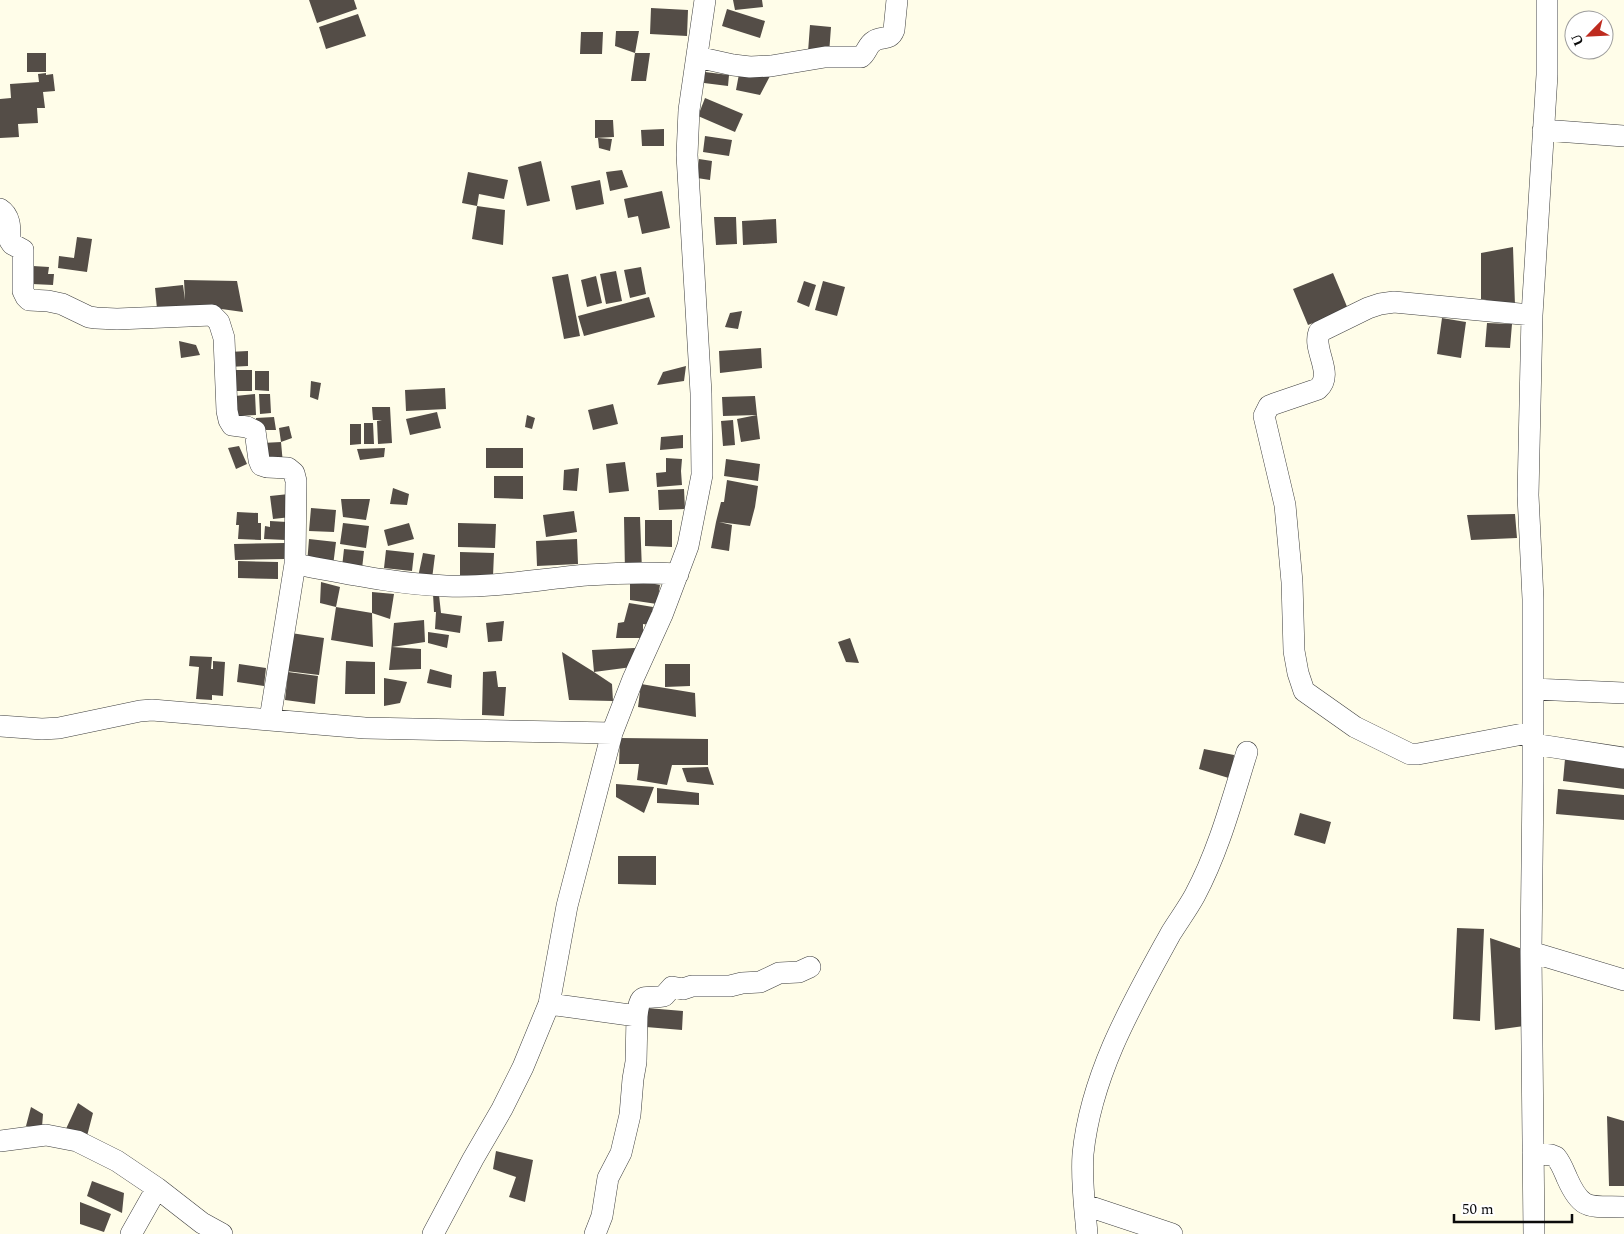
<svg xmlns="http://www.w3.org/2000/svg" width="1624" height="1234" font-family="Spectral,serif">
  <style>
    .building { fill: #544d47 }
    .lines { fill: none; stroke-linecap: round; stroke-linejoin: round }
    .minor-casing { stroke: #3e3e3e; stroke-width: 22 }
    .minor { stroke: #fff; stroke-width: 21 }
  </style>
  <rect width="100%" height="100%" fill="#fffde9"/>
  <!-- building -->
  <path class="building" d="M309,0H354L357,9L317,23Z
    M733,0H762L763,7L735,10Z
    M651,8L688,10L687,36L650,34Z
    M727,9L765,21L760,38L722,26Z
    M358,14L366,36L326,49L319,27Z
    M810,25L831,27L829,54L808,52Z
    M616,31H639L635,53H650L646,81H631L635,53L615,46Z
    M581,32H603L602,54H580Z
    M27,53H46V72H27Z
    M705,72L729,75L728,86L704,83Z
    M46,73V75L53,74L55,91L43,92L45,108H37L38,123L18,124L19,137L0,138V99L11,98L10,84L39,82L38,74Z
    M739,74L770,76L760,95L736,90Z
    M705,98L743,114L735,132L698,116Z
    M595,120H613L614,137L595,138Z
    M664,129V146H642L641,130Z
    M705,136L732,140L729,156L703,152Z
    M598,138L612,139L610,151L599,148Z
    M699,159L712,161L710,180L697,178Z
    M541,161L550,201L527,206L518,167Z
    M622,170L628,187L610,191L606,172Z
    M468,172L508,180L504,199L479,194L477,206L462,203Z
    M600,180L604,204L576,210L571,186Z
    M662,191L670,228L642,234L638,216L628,218L624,199Z
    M477,206L505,210L503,245L472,239Z
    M714,217H736L737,244L716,245Z
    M776,219L777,243L743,245L742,221Z
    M77,237L92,239L87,272L58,268L59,256L74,258Z
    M1513,247L1515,305L1481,299V253Z
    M33,266L49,267L48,274H54L53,285L32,284Z
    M641,267L646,294L630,298L624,270Z
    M616,271L622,301L606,304L600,274Z
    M1333,273L1348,309L1308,325L1293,289Z
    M568,274L580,336L564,339L552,277Z
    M596,276L602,303L587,307L581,280Z
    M184,280L237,281L243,312L207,307L157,309L155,288L183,285L185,300Z
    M804,281L816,285L809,307L797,302Z
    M823,281L845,287L837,316L815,310Z
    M649,297L655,317L584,336L578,316Z
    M742,311L738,329L725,327L730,313Z
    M1442,318L1466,322L1461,358L1437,354Z
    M1487,323L1512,324L1510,348L1485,347Z
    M179,341L196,345L200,355L181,358Z
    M761,348L762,368L720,373L719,351Z
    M248,351V366L228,367V352Z
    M686,366L684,381L657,385L663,372Z
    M235,370H252V391H235Z
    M255,371H269V391L255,390Z
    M311,381L321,383L318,400L310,397Z
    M445,388L446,409L406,411L405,390Z
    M255,394L256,415L236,416L235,396Z
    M259,394H270L271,413L260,414Z
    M755,396L757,415L723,416L722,397Z
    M613,404L618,424L593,430L588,410Z
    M372,407H390L392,443L378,444L377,421L382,420H373Z
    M437,412L441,428L410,435L406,419Z
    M527,415L535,418L532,429L525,427Z
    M757,415L760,439L741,442L737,419Z
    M274,417L276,430H257L256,418Z
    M733,420L735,445L723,446L721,421Z
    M364,423H373L374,444H364Z
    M350,424H361V444L350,445Z
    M289,426L292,438L281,442L279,428Z
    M683,435V448L660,450L661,437Z
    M281,442L283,464L265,465L262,443Z
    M239,446L247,464L236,469L228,448Z
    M385,448L384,457L360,460L357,449Z
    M486,448H523V468H486Z
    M666,458L682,459L681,471L682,485L657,487L656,473L666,472Z
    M726,459L760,464L758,481L724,476Z
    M625,462L629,491L609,493L606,464Z
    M579,468L577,491L563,490L564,470Z
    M494,476H523V499L494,498Z
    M727,480L758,486L755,507L750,526L719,522L732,525L729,551L711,548L716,522L721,502H724Z
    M393,488L409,494L407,505L390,504Z
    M684,489L685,509L659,510L658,490Z
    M289,494L291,517L273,519L270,496Z
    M341,499H370L366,520L343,517Z
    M311,508L336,510L334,532L309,531Z
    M574,511L577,532L546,537L543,515Z
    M237,512L258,513V523H261V540L238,539L239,525H236Z
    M1515,514L1517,538L1471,540L1467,515Z
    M624,517H640L642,571L625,572Z
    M645,520H672V547L645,546Z
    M270,521L287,522L286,540L264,539L265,526L270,527Z
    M343,523L369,526L366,548L340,544Z
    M409,523L414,539L388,546L384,530Z
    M458,523L496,524L495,548L458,547Z
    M309,539L336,542L333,566L307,564Z
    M577,539L578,564L537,566L536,541Z
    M285,543V559L235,560L234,544Z
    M344,549L364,551L362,569L342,567Z
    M386,550L414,553L412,571L384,568Z
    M460,552L494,553L493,576L460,575Z
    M423,553L435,555L432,579L418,577Z
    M238,561L278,562V579L238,578Z
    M630,579L660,585L657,604L630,600Z
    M321,582L340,587L336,607L320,603Z
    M372,592L394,594L390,619L372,613L373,647L331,640L336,607L372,613Z
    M433,594L439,595L441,613L462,616L460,633L435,629L436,612H434Z
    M629,603L653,607L650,625L643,624V638H616L618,623L624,622Z
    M424,620L425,642L392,647L421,649V669L389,670L394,623Z
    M504,621L502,641L488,642L486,623Z
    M428,632L449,635L447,648L428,643Z
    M291,633L324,638L319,675L286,671Z
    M850,638L859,663L846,662L838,642Z
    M635,648L632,667L594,672L612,684L613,701L569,700L562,652L594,672L592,650Z
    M190,656L212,657L211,669H213V661L225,662L223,696L212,695V700L196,699L199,667L189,666Z
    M346,661L375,662V694H345Z
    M239,664L266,668L264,686L237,682Z
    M665,664H690V686L665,687Z
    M430,669L452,675L451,688L427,683Z
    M496,671L498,687H506L504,716L482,715L483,672Z
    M288,672L318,676L315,704L285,700Z
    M384,678L407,682L400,703L384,706Z
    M641,684L695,693L696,717L638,707Z
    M620,738L708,739V765H672L667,785L637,780L639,764H619Z
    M1204,749L1234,755L1232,779L1199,769Z
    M1565,759L1624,766V789L1563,781Z
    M708,767L714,785L687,782L682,768Z
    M616,784L654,787L644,813L616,797Z
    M657,788L699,793V805L657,803Z
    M1558,789L1624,795V820L1556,814Z
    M1300,813L1331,822L1325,844L1294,835Z
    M618,856H656V885L618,884Z
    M1457,928L1484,929L1480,1021L1453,1019Z
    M1490,938L1531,952L1532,1025L1495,1030Z
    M647,1008L683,1011L682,1030L646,1027Z
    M78,1103L93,1113L87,1136L65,1131Z
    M31,1107L43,1114L42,1127L26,1126Z
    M1607,1116L1624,1121V1186H1609Z
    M496,1151L533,1160L525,1202L509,1197L516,1177L493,1169Z
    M92,1181L124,1193L122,1213L87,1196Z
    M80,1202L111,1214L104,1232L80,1224Z"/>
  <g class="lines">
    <!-- minor casing -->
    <g class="minor-casing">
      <path id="minor" d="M697,57L733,65L750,67L771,66L825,57H861C867,53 867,45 874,41C882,36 890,41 894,30L897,0
        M1543,130L1624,136
        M0,209C11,216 10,229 10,241L12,244L23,250V291L26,297L29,300L48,301L62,304L89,317L96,318L117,319L212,315L219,322L224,338L227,411L229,420L232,425L247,427L255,431L259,460L261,465L267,467L288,468L294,473L296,481L295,564L270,719
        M1532,315L1394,302L1380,304L1368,308L1319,332C1312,350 1335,374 1318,389L1274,404L1269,406L1264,416L1285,505L1292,582L1294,651L1298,673L1304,691L1355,727L1410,754H1418L1533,732
        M295,564C345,573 395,584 446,586C493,588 540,579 587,575C617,573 647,572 678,574
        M1533,689L1624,693
        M0,726L42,729L59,728L140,711L152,710L365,728L612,733
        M1533,744L1624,758
        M1531,952L1624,980
        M549,1004L637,1016L636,1062L633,1079L630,1115L621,1153L608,1178L602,1216L595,1234
        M637,1016C640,990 644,1000 664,996L672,987L683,989L692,986H730L742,983L760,982L779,973L799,972L810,967
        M0,1141L46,1135L77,1141L117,1161L157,1188L202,1223L222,1234
        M1533,1153L1551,1155L1556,1157C1561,1163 1564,1171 1567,1178C1582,1212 1590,1206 1624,1207
        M1085,1205L1172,1234
        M131,1234L157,1188
        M433,1234L473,1159L502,1109L523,1067L549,1004L567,906L612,733L633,679L662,615L688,546L702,475L701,393L687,155L689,110L705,0
        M1087,1234C1085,1208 1081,1181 1083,1154C1091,1074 1133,1002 1171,933C1179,920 1188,908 1195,895C1219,850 1232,800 1247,752
        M1534,1234L1531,952L1533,782V599L1528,495L1532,315L1547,75V0"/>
    </g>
    <!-- minor -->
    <use href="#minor" class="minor"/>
  </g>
  <!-- north arrow -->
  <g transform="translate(1589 35) rotate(246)"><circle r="24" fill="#ffffff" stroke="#9d9d9d"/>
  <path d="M0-4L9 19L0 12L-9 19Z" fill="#be2b1f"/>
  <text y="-8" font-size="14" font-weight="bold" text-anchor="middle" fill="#0b0b0b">U</text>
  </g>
  <!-- scale -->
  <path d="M1454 1214v8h118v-8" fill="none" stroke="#0b0b0b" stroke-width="2.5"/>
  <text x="1462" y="1214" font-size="15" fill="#0b0b0b" stroke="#ffffff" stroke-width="4" paint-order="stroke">50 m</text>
</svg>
